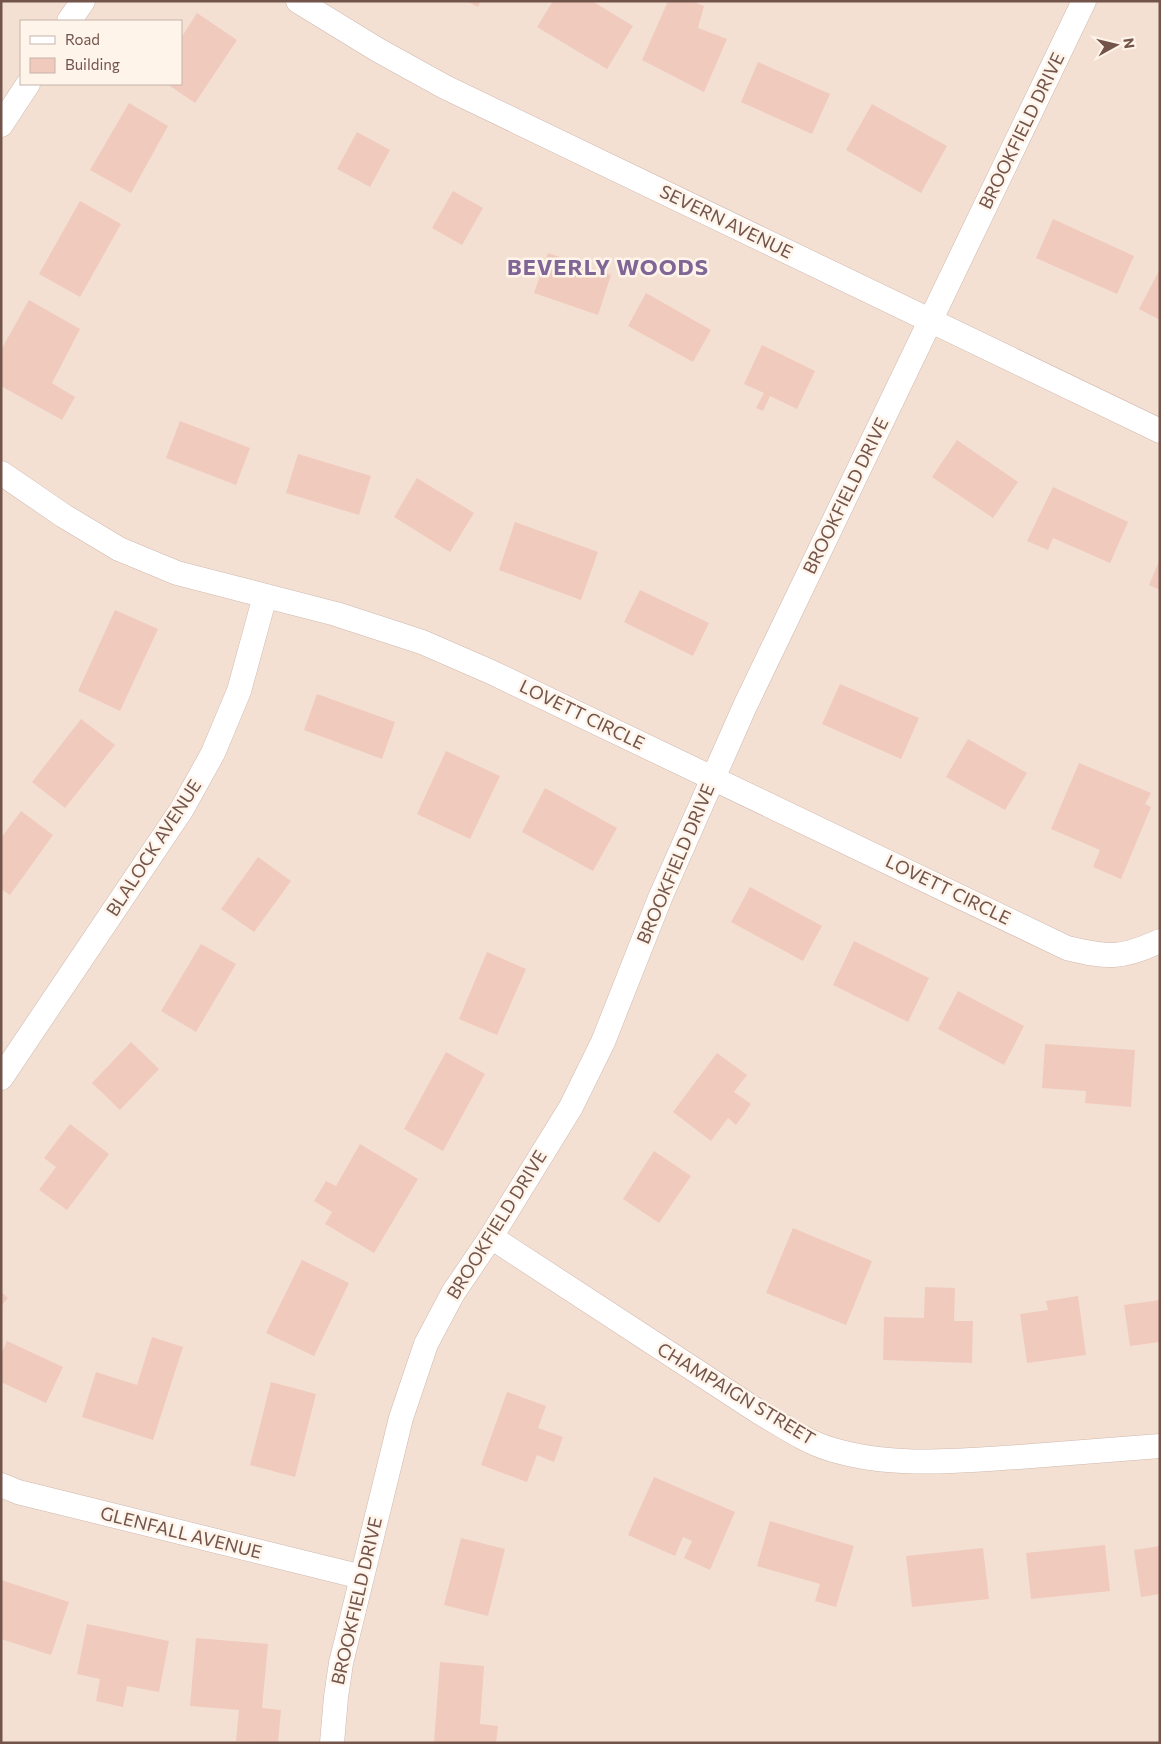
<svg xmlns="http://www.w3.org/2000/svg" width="1161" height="1744" font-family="Commissioner,sans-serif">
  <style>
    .residential { fill: #f3e0d3; fill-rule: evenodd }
    .building { fill: #f0cabd }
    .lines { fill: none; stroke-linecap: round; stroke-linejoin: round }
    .street-casing { stroke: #cfb8ae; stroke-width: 25 }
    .street { stroke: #fff; stroke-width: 24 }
    .labels { text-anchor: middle; stroke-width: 5; stroke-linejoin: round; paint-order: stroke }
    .street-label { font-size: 18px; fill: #73544b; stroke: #fef4ea }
    .district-label { font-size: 22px; font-weight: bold; letter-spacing: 1px; fill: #806696; stroke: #fef4ea }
  </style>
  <rect width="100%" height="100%" fill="#fbefe4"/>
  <!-- residential -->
  <path class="residential" d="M1,1H1160V1743H1ZM21,21H181V84H21Z"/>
  <!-- building -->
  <path class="building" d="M466,1H481L478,7Z
    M553,1H592L633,26L607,69L537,27Z
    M668,1H692L704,6L698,28L727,39L704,92L642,60Z
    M197,13L237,40L195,103L167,84H181V38Z
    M758,62L830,94L812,134L741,102Z
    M129,103L168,126L131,193L90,170Z
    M872,104L947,146L921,193L846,150Z
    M357,132L390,150L370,187L337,169Z
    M453,191L483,208L462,245L432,228Z
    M80,201L121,224L80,297L39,274Z
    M1053,219L1134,256L1117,294L1036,258Z
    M548,253L611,275L598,315L534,293Z
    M1160,269V320L1139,309Z
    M646,293L711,330L693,362L628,326Z
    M29,300L80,329L52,383L75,397L62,420L1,386V350Z
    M762,345L815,371L797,409L770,396L763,411L756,408L764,393L744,384Z
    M180,421L250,448L236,485L166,458Z
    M957,440L1018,482L993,518L932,477Z
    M298,454L371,476L359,515L286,493Z
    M417,478L474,513L450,552L394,517Z
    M1053,487L1128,522L1110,563L1053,538L1048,550L1027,541Z
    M515,522L598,552L581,600L499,570Z
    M1160,559V590L1149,585Z
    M640,590L709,623L693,656L624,622Z
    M115,610L158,629L120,711L78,691Z
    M840,684L919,718L901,759L822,724Z
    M317,694L395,722L382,759L304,730Z
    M81,719L115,745L65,808L32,782Z
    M968,739L1027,773L1005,810L946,777Z
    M446,751L500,776L470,839L417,814Z
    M1079,763L1151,793L1145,804L1151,807L1121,879L1093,867L1100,850L1051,829Z
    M545,788L617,828L593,871L522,832Z
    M21,811L53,835L10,895L1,889V838Z
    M258,857L291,881L254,932L221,909Z
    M750,887L822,926L803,961L731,922Z
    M854,941L929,978L908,1022L833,985Z
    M201,944L236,964L196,1032L161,1011Z
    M487,952L526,969L497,1035L459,1019Z
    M958,991L1024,1026L1004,1065L938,1029Z
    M131,1042L159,1069L120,1110L92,1083Z
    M1045,1044L1135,1050L1131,1107L1085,1103L1086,1091L1042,1088Z
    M446,1052L485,1074L443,1151L404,1129Z
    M717,1053L747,1075L734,1092L751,1104L736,1125L728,1118L711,1141L673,1112Z
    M70,1124L109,1154L67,1210L39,1190L56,1167L44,1158Z
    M360,1144L418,1179L374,1253L325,1224L332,1212L314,1201L326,1181L336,1186Z
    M654,1151L691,1176L659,1223L623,1199Z
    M793,1228L872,1261L846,1325L766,1293Z
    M302,1260L349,1283L314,1356L266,1333Z
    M925,1287L955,1288L954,1321H973L972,1363L883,1360L884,1317L924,1318Z
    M1,1292L8,1298L1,1306Z
    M1078,1296L1086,1355L1027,1363L1020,1314L1048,1310L1046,1301Z
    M1160,1300V1342L1130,1346L1124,1305Z
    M152,1337L183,1347L153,1440L82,1417L96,1372L137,1385Z
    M7,1341L63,1367L46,1403L1,1382V1354Z
    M271,1382L316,1394L295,1477L250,1465Z
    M507,1392L546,1406L538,1428L563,1437L554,1462L537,1455L527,1482L481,1465Z
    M654,1477L735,1512L710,1570L684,1558L692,1541L683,1537L675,1556L628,1535Z
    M770,1521L854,1546L836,1607L815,1601L820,1584L757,1566Z
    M461,1538L505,1549L488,1616L444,1605Z
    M1105,1545L1110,1591L1031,1599L1026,1553Z
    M1160,1546V1594L1141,1597L1134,1550Z
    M983,1548L989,1599L912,1607L906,1556Z
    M1,1580L69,1602L51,1655L1,1639Z
    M87,1624L169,1641L159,1692L127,1686L123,1707L96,1701L100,1679L77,1674Z
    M196,1638L268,1644L262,1708L281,1710L278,1743L236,1741L239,1710L190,1706Z
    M440,1662L484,1666L480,1724L498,1726L496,1743L434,1742Z"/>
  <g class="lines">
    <!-- street casing -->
    <g class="street-casing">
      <path id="street" d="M298,1L378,50L445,87L1160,431
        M69,21L83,1
        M1,125L28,84
        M1,473L64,516L119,549L177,573L336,614L422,642L491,672L1067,948C1108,958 1121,959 1160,941
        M1,1078L182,809L213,753L239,691L265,596
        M491,1237L759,1412C782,1425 804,1441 830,1449C891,1468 956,1461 1019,1457C1066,1453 1113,1450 1160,1446
        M1,1485L18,1492L362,1577
        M332,1743L336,1697L341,1663L401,1418L426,1344L453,1293L491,1237L571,1107L603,1042L660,898L745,706L1084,1"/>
    </g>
    <!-- street -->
    <use href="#street" class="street"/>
  </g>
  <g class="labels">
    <!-- street labels -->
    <g class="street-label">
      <text transform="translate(1022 131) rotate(-64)" y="6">BROOKFIELD DRIVE</text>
      <text transform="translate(726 222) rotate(26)" y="6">SEVERN AVENUE</text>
      <text transform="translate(846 496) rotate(-64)" y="6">BROOKFIELD DRIVE</text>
      <text transform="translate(582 715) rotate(26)" y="6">LOVETT CIRCLE</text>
      <text transform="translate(154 848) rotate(-57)" y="6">BLALOCK AVENUE</text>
      <text transform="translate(676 864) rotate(-67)" y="6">BROOKFIELD DRIVE</text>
      <text transform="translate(948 890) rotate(26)" y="6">LOVETT CIRCLE</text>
      <text transform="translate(497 1225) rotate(-58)" y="6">BROOKFIELD DRIVE</text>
      <text transform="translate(736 1394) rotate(31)" y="6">CHAMPAIGN STREET</text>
      <text transform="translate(181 1533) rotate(14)" y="6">GLENFALL AVENUE</text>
      <text transform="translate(357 1601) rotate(-77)" y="6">BROOKFIELD DRIVE</text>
    </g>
    <!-- district labels -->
    <g class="district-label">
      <text x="608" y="275">BEVERLY WOODS</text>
    </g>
  </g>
  <!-- border -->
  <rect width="1161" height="1744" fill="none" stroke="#73544b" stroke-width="5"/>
  <!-- legend -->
  <rect x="20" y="20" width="162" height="65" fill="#fef4ea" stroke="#c6b4aa"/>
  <rect x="30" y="36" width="25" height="8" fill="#ffffff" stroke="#c6b4aa"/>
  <text x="65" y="45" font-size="15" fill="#73544b">Road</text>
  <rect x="30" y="58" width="25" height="15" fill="#f0cabd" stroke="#c6b4aa"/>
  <text x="65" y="70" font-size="15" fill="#73544b">Building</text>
  <!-- north arrow -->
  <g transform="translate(1116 45) rotate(82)" stroke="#fef4ea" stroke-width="4" paint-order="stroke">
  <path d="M0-4L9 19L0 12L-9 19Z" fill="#73544b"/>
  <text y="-8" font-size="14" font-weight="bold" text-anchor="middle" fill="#73544b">N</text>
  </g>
</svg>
